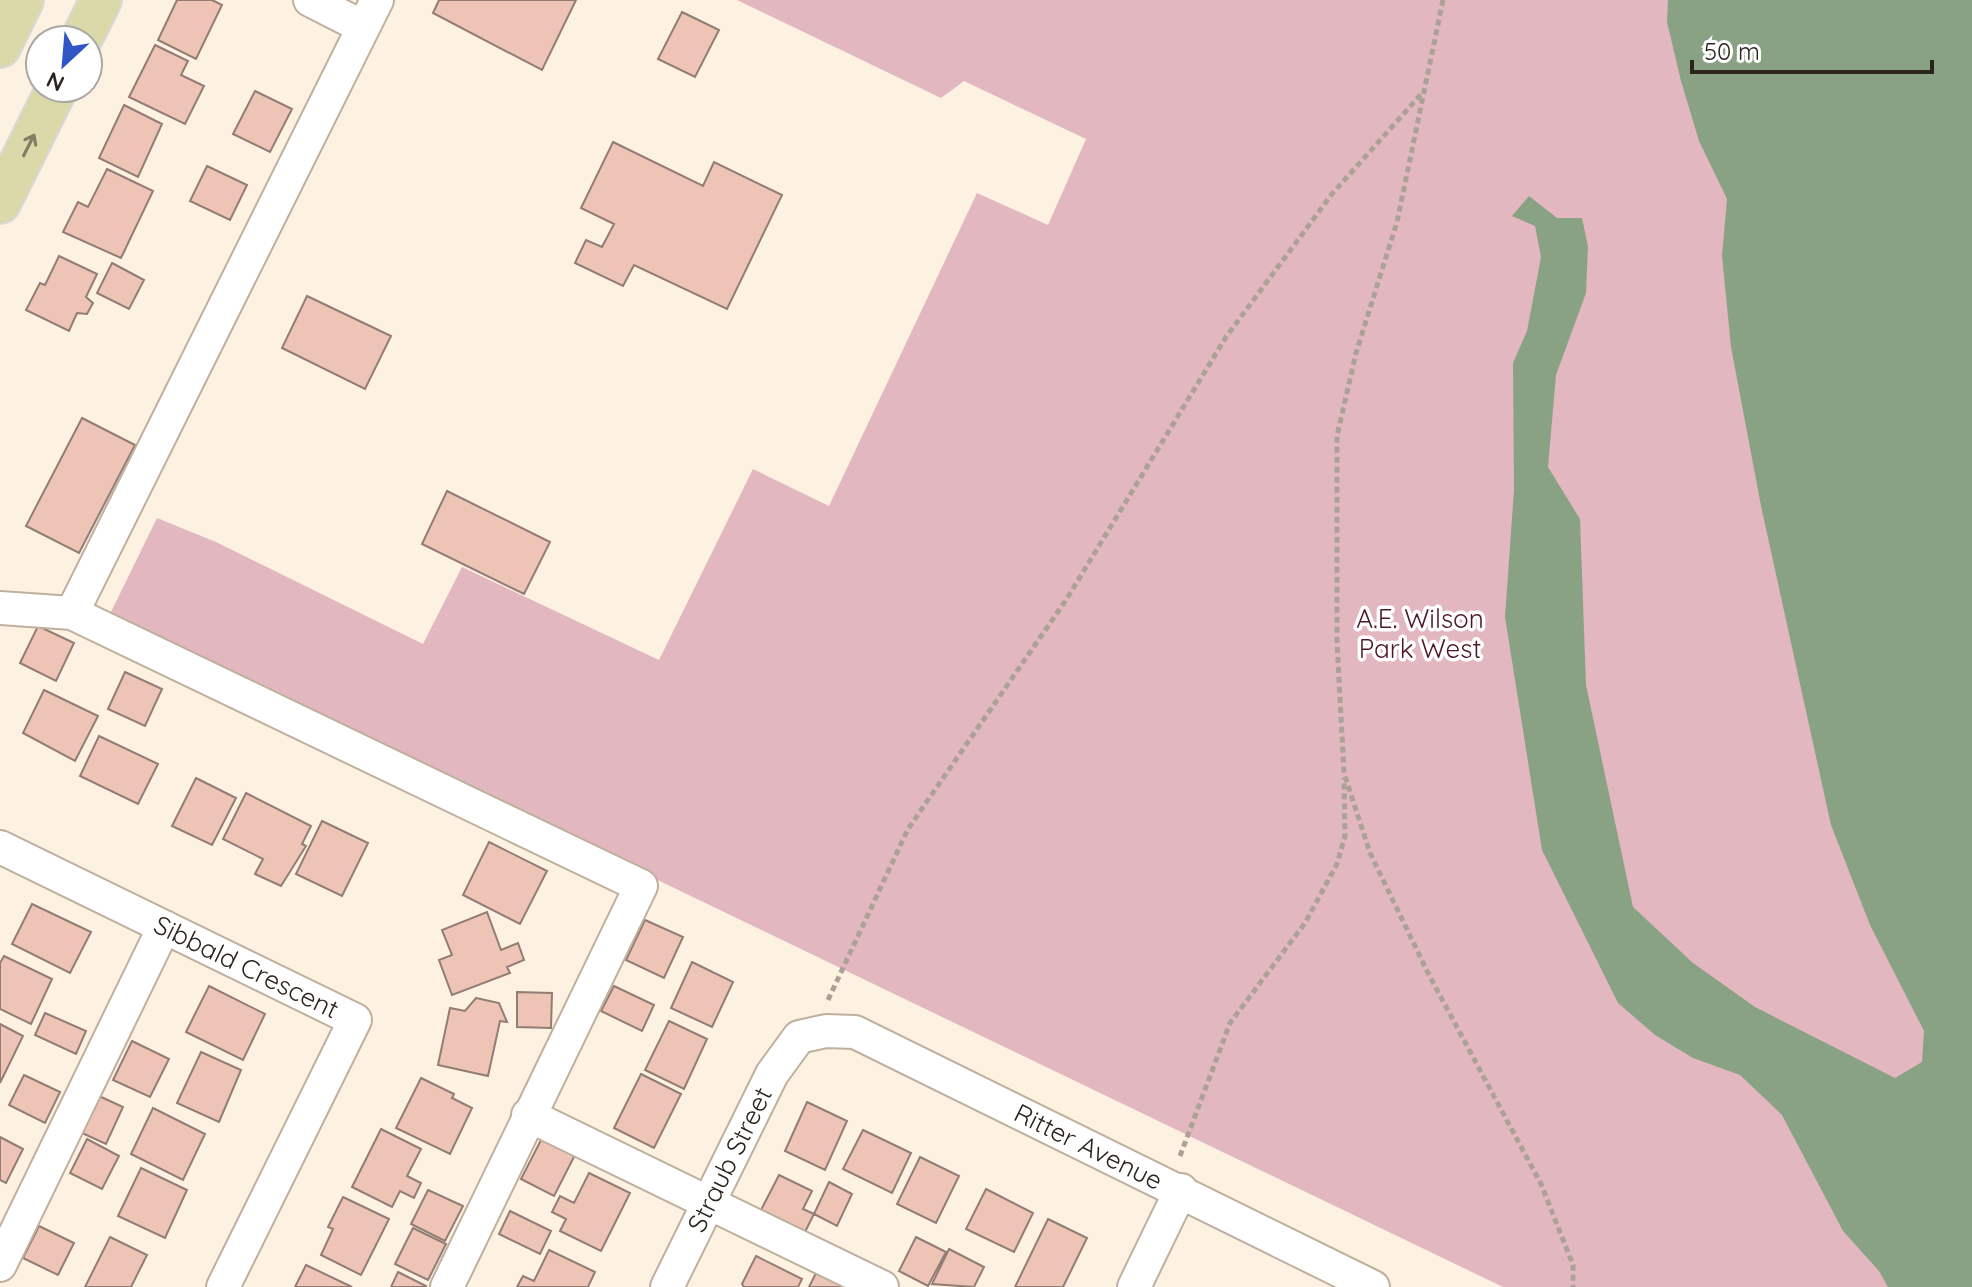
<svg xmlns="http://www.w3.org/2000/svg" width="1972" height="1287" font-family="Quicksand,sans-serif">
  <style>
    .green { fill: #e3b7bf }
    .water { fill: #8aa284 }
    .building { fill: #edc4b6; stroke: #927c74; stroke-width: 2 }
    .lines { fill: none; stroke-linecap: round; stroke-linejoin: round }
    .minor-casing { stroke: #bfb09e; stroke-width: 36 }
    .major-casing { stroke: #d9d8d6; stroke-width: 44 }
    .path { stroke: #aba196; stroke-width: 5; stroke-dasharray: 6 4; stroke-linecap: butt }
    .minor { stroke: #fff; stroke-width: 32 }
    .major { stroke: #dad9aa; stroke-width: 40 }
    .oneway { stroke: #827e64 }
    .labels { text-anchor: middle; stroke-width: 7; stroke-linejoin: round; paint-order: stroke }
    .park-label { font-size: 26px; fill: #4c1726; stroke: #fff }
    .street-label { font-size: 26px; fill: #2a241d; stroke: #fff }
  </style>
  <rect width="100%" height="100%" fill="#fdf1e2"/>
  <!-- green -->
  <path class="green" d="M737,0H1972V1287H1503L109,616L157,518L216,542L423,644L462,567L659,660L753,469L829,506L977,193L1048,225L1086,139L964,81L941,98Z"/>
  <!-- water -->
  <path class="water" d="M1668,0H1972V1287H1888L1879,1271L1843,1231L1782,1115L1740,1075L1693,1058L1655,1035L1618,1003L1542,850L1505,617L1514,490L1513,363L1527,331L1541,257L1535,226L1512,216L1529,196L1557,218H1582L1588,247L1586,293L1556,375L1548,467L1580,519L1586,685L1633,907L1693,963L1755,1007L1895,1078L1922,1062L1924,1031L1870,925L1831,825L1761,506L1731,347L1722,256L1727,199L1699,141L1681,81L1667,22Z"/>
  <!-- building -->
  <path class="building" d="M177,0H212L222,5L196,59L158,40Z
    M439,0H576L542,70L433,13Z
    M682,12L719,30L695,77L658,59Z
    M155,45L188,61L181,75L204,86L185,124L129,97Z
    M255,91L292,109L270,152L233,134Z
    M124,105L162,124L138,177L99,158Z
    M613,142L703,186L714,162L782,195L727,309L634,265L623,286L575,263L586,240L602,247L614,224L581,208Z
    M207,166L247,185L230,220L190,201Z
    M107,169L153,191L121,258L63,232L78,202L88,207Z
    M59,256L97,274L86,297L93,303L87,314L77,313L69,331L26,310L40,283L45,285Z
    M112,263L144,280L129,309L97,293Z
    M307,296L391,336L365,389L282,348Z
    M82,418L135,445L79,553L26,526Z
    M447,491L550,542L524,594L422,544Z
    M38,626L74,643L56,681L20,663Z
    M125,672L162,689L145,726L108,709Z
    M44,690L98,716L75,761L23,733Z
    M99,736L158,764L138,804L80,776Z
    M196,778L236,798L212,845L172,826Z
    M246,793L311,826L302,844L306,846L281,886L255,874L263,859L223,839Z
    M322,821L368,843L342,896L296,874Z
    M489,842L547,871L520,924L463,895Z
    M32,904L91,932L70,973L12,944Z
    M487,912L501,950L518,943L524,960L507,967L510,973L452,995L439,960L452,955L442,930Z
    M645,920L683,937L664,978L626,960Z
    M4,956L52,979L31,1024L0,1009V963Z
    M692,962L733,982L712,1027L671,1008Z
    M209,986L265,1014L243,1060L186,1032Z
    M614,986L654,1005L642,1031L601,1011Z
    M517,992L552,993L551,1028L517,1027Z
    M476,998L499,1003L507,1022L500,1021L488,1076L438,1065L450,1008L465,1011Z
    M45,1013L86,1031L76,1054L35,1035Z
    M669,1021L707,1039L684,1089L645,1070Z
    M0,1024L23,1036L0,1083Z
    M132,1041L169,1059L150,1097L113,1080Z
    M201,1052L241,1070L219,1122L177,1103Z
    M641,1074L681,1094L654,1148L614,1128Z
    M24,1075L60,1092L45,1123L9,1105Z
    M421,1078L454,1094L452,1098L472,1108L450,1154L396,1128Z
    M99,1096L123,1107L106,1144L82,1133Z
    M807,1102L847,1121L825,1170L785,1151Z
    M153,1108L205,1134L183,1180L131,1154Z
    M381,1129L421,1149L407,1176L421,1183L414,1198L400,1191L392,1207L352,1187Z
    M863,1130L911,1153L892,1193L843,1169Z
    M0,1137L23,1149L6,1183L0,1180Z
    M542,1138L575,1155L554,1196L521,1179Z
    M87,1139L119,1156L102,1189L70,1173Z
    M920,1157L959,1176L936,1223L897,1204Z
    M141,1168L187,1190L165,1238L118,1216Z
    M589,1173L630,1193L601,1251L560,1231L566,1219L552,1212L560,1196L574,1203Z
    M779,1175L812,1191L803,1209L814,1214L805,1232L761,1210Z
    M829,1182L852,1194L837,1226L814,1214Z
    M986,1189L1033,1213L1014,1252L966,1229Z
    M428,1190L463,1206L445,1241L411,1224Z
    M343,1197L389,1219L361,1275L321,1255L333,1229L328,1227Z
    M510,1211L551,1231L540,1254L499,1234Z
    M1048,1219L1087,1238L1063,1287H1015Z
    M39,1226L74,1243L58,1275L23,1258Z
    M413,1228L446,1244L428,1280L395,1264Z
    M110,1237L147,1255L131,1287H85Z
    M916,1237L946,1252L928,1286L899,1271Z
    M949,1249L984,1267L974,1287L932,1284Z
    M549,1250L595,1272L588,1287H517L523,1276L534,1281Z
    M756,1256L802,1279L798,1287H744L742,1284Z
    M306,1265L352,1287H295Z
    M817,1271L849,1287H809Z
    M398,1272L426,1286L425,1287H391Z"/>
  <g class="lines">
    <!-- minor casing -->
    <g class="minor-casing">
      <g id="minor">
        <path d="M310,0L363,27"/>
        <path d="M0,608L72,613L641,886L447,1287"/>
        <path d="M72,613L377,0"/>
        <path id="s1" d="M0,847L355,1020L223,1287"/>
        <path d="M528,1115L882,1287"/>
        <path d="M0,1265L164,927"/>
        <path id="s2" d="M667,1287L772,1074L799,1037L826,1031L855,1032L1373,1287"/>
        <path d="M1134,1287L1181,1190"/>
      </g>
    </g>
    <!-- major casing -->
    <g class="major-casing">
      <path id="major" d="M81,40L101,0
        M0,47L23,0
        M0,203L57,88"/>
    </g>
    <!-- path -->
    <path class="path" d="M1443,0L1397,222L1356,353L1337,436V642L1344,773L1370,853L1429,975L1541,1184L1573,1265V1287
      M828,1000L908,829L1066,600L1226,337L1332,194L1423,92
      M1180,1156L1230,1023L1305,923L1337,864L1345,836L1344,778"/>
    <!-- minor -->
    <use href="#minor" class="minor"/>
    <!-- major -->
    <use href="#major" class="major"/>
  </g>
  <!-- one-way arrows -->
  <defs><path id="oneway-shaft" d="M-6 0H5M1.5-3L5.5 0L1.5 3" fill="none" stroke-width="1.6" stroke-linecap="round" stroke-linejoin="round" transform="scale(2)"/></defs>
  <use class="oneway" href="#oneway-shaft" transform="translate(29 145) rotate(-63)"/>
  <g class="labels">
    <!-- park labels -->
    <g class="park-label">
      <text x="1420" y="628">A.E. Wilson<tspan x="1420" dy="30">Park West</tspan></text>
    </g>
    <!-- street labels -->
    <g class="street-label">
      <text dy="9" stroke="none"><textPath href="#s1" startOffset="274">Sibbald Crescent</textPath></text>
      <text dy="9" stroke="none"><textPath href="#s2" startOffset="600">Ritter Avenue</textPath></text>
      <text dy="9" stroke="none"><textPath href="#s2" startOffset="142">Straub Street</textPath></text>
    </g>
  </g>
  <!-- north arrow -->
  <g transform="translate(64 64) rotate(206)"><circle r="38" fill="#ffffff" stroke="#aaa7a5" stroke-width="2"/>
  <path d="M0-6L14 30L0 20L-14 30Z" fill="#3155c5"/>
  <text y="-12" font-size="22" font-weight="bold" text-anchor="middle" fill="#2a241d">N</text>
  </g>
  <!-- scale -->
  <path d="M1692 60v12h240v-12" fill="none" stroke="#2a241d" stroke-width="4"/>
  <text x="1704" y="60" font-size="24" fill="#2a241d" stroke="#ffffff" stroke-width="6" paint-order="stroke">50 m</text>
</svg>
